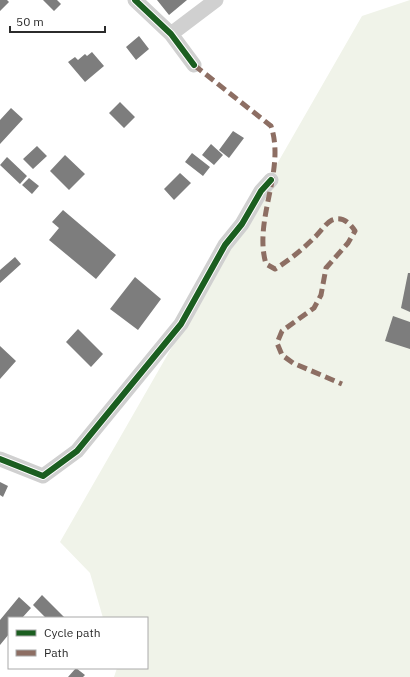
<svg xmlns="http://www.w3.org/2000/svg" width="410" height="677" font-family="'IBM Plex Sans',sans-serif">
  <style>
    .green { fill: #f0f3e9 }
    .building { fill: #7d7d7d }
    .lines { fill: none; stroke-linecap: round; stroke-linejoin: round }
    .street { stroke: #d0d0d0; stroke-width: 15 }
    .quiet { stroke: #8d6e63; stroke-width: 5; stroke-dasharray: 10 5; stroke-linecap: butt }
    .cycleway-casing { stroke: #fff; stroke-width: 8 }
    .cycleway { stroke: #1b5e20; stroke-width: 6 }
  </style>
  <rect width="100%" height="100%" fill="#fff"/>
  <!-- green -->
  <path class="green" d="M410,0V677H114L117,668H147V618H103L90,573L60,542L362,16Z"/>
  <!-- building -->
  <path class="building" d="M0,0H7L9,2L0,11Z
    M43,0H57L61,4L54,11Z
    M157,0H187L169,15Z
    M139,36L149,49L136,60L126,47Z
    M92,52L104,66L85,82L68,62L75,57L78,60L85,54L87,56Z
    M120,102L135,117L124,128L109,113Z
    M11,108L23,119L0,144V120Z
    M233,131L244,138L229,158L219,150Z
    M211,144L223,155L214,165L202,155Z
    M37,146L47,156L33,169L23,159Z
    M192,153L210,167L203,176L185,162Z
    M65,155L85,174L69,190L50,171Z
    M7,157L27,176L20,184L0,165Z
    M180,173L191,183L174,200L164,189Z
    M29,178L39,186L32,194L22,185Z
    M63,210L116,255L96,279L49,240L59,228L52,222Z
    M15,257L21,264L0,283V270Z
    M408,273H410V312L401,308Z
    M135,277L161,299L138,330L110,309Z
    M393,316L410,322V349L385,341Z
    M78,329L103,354L91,367L66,342Z
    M0,346L16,361L0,379Z
    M0,482L8,486L3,497L0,495Z
    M42,595L65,618H46L33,605Z
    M19,597L31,608L22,618H9V634L0,645V620Z
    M76,668L85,675L83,677H68Z"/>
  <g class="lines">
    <!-- street -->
    <path class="street" d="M135,0L171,34L194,65
      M171,34L216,0
      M0,459L43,476L77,451L181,324L225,245L242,224L261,191L271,180"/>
    <!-- quiet -->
    <path class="quiet" d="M194,65L271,126C286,171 253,219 266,264L275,269C290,260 304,248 316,236C321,231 326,223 332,220C342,216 349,222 355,231L348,243L326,268L321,295L314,308L282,331L277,343L282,355L293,363L342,384"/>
    <!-- cycleway casing -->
    <g class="cycleway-casing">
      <path id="cycleway" d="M135,0L171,34L194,65
        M0,459L43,476L77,451L181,324L225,245L242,224L261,191L271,180"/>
    </g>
    <!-- cycleway -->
    <use href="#cycleway" class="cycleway"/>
  </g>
  <!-- legend -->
  <rect x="8" y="617" width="140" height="52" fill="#ffffff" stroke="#aaaaaa"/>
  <rect x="16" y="630" width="20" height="6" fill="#1b5e20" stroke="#aaaaaa"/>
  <text x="44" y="637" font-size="12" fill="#2b2b2b">Cycle path</text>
  <rect x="16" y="650" width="20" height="6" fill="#8d6e63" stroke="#aaaaaa"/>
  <text x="44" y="657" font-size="12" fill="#2b2b2b">Path</text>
  <!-- scale -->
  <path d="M10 26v6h95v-6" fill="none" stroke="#2b2b2b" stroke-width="2"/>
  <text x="16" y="26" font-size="12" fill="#2b2b2b" stroke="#ffffff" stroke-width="3" paint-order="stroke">50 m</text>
</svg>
